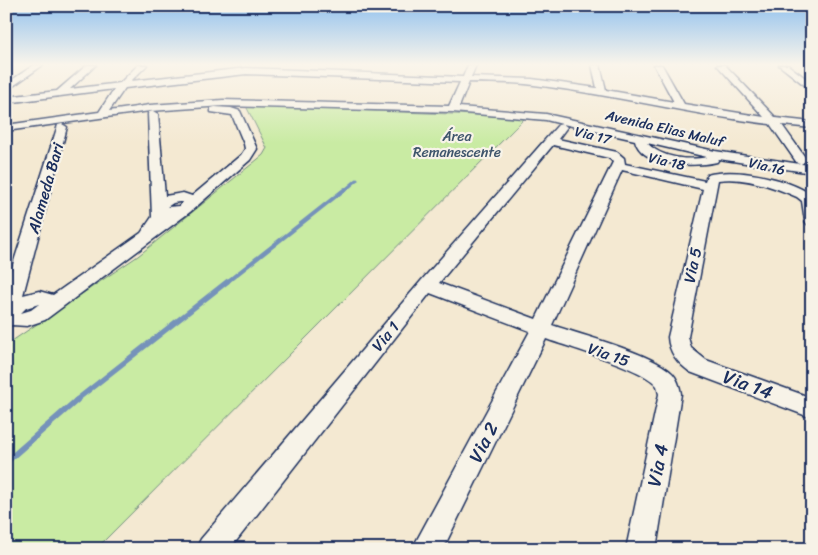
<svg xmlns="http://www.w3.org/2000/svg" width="818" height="555" font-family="Sriracha,sans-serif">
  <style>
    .green { fill: #c9eba3; stroke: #728d80 }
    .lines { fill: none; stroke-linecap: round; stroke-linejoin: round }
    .stream-far3 { stroke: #7492ba; stroke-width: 3 }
    .stream-far2 { stroke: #7492ba; stroke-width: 4 }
    .stream-far1 { stroke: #7492ba; stroke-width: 5 }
    .stream { stroke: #7492ba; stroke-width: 6 }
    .minor-casing { stroke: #1b2f5e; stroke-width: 3 }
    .minor { fill: #f7f3e8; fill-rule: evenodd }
    .labels { text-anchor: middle; stroke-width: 4.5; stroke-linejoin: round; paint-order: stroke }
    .far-street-label { font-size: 14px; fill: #1b2f5e; stroke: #f7f3e8 }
    .far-park-label { font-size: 14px; fill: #3e556c; stroke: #f7f3e8 }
    .street-label { font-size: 16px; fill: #1b2f5e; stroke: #f7f3e8 }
    .near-street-label { font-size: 19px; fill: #1b2f5e; stroke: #f7f3e8 }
  </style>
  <rect width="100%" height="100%" fill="#f4e9d2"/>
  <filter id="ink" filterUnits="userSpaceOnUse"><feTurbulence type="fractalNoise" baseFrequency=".02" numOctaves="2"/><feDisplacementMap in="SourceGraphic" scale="10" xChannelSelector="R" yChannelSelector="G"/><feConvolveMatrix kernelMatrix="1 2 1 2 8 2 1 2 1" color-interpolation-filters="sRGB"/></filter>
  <g filter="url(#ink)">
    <!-- green -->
    <path class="green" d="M246,106L526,117L96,549H6V345L138,256L263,155L267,148Z"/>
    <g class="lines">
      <!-- stream-far3 -->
      <path class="stream-far3" d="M344,191L357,180"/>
      <!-- stream-far2 -->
      <path class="stream-far2" d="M227,282L345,189"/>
      <!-- stream-far1 -->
      <path class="stream-far1" d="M75,401L228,281"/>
      <!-- stream -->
      <path class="stream" d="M6,462L77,400"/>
      <!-- minor casing -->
      <g class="minor-casing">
        <path id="minor" d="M34,65H43L6,91V84Z
          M87,65H96L70,89L120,83L138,65H147L131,81L246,68L463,77L468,65H476L471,77L532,79L597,88L592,65H600L606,90L674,102L654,65H662L684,104L764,117L717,65H725L776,118L812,122V128L782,125L807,160L801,164L812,165V173L719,159L717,162C697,167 641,168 635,140L563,124L567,127L558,139L617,152L624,158L625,164L705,181L707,175C736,167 787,178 812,195V225L807,224L805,221L802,201L797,197C774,187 744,176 718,180L688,337L691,348L706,360L812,398V418L690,372C678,363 669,353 668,337L703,189L622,170L552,325C581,335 651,353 672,373C677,378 680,387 681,394L656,549H626L659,394C658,391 658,389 657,386C646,369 568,347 546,339L443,549H412L530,331L430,293L230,549H196L201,539L421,281L558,125L562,124L546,120L453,112L223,106L150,111L6,131V125L99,112L114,89L6,103V97L57,91ZM246,74L460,82L449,106L223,100L150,105L109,111L125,88ZM469,82C490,83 512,82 534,85C613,94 690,115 770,124L797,163L800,164L715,151L546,114L459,107ZM647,143L707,157C688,161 661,158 647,143ZM553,145L609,158L613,162L536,319L439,283Z
          M779,65H788L812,83V91Z
          M215,107L231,108L240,111L257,149L250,160L190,212L45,320L27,326L12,325L6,327V286L58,125L62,124L67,127L23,295L39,291L53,295L141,233L152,217L148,114L149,112L153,111L158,114L165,196L183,193L192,196L241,155L245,149L244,144L232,115L211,112V108ZM179,202H182L180,206L167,207L173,203ZM39,304L31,310L21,313L26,308Z"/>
      </g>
      <!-- minor -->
      <use href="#minor" class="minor"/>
    </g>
  </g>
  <!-- sky -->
  <linearGradient id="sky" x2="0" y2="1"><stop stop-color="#91c1ee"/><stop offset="0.45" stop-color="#faf5eb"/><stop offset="1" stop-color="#faf5eb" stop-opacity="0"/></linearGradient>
  <rect width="818" height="143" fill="url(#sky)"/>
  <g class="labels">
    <!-- far-street labels -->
    <g class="far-street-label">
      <text transform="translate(665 128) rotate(13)" y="5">Avenida Elias Maluf</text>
      <text transform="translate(593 135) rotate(14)" y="5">Via 17</text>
      <text transform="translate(667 161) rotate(13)" y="5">Via 18</text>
      <text transform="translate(767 166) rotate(13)" y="5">Via 16</text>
    </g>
    <!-- far-park labels -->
    <g class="far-park-label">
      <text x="457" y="141">Área<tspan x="457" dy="16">Remanescente</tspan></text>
    </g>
    <!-- street labels -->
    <g class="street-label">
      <text transform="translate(45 188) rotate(-74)" y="6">Alameda Bari</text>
      <text transform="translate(692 265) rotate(-78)" y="6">Via 5</text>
      <text transform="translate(385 336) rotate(-51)" y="6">Via 1</text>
      <text transform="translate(609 354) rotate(19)" y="6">Via 15</text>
    </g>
    <!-- near-street labels -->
    <g class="near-street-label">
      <text transform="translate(748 384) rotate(20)" y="7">Via 14</text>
      <text transform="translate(483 442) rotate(-63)" y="7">Via 2</text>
      <text transform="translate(657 465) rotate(-79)" y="7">Via 4</text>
    </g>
  </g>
  <!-- margin -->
  <rect width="818" height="555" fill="none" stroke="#f7f3e8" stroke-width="25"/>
  <rect x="12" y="12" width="793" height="530" fill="none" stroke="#1b2f5e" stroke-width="2" filter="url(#ink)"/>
</svg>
